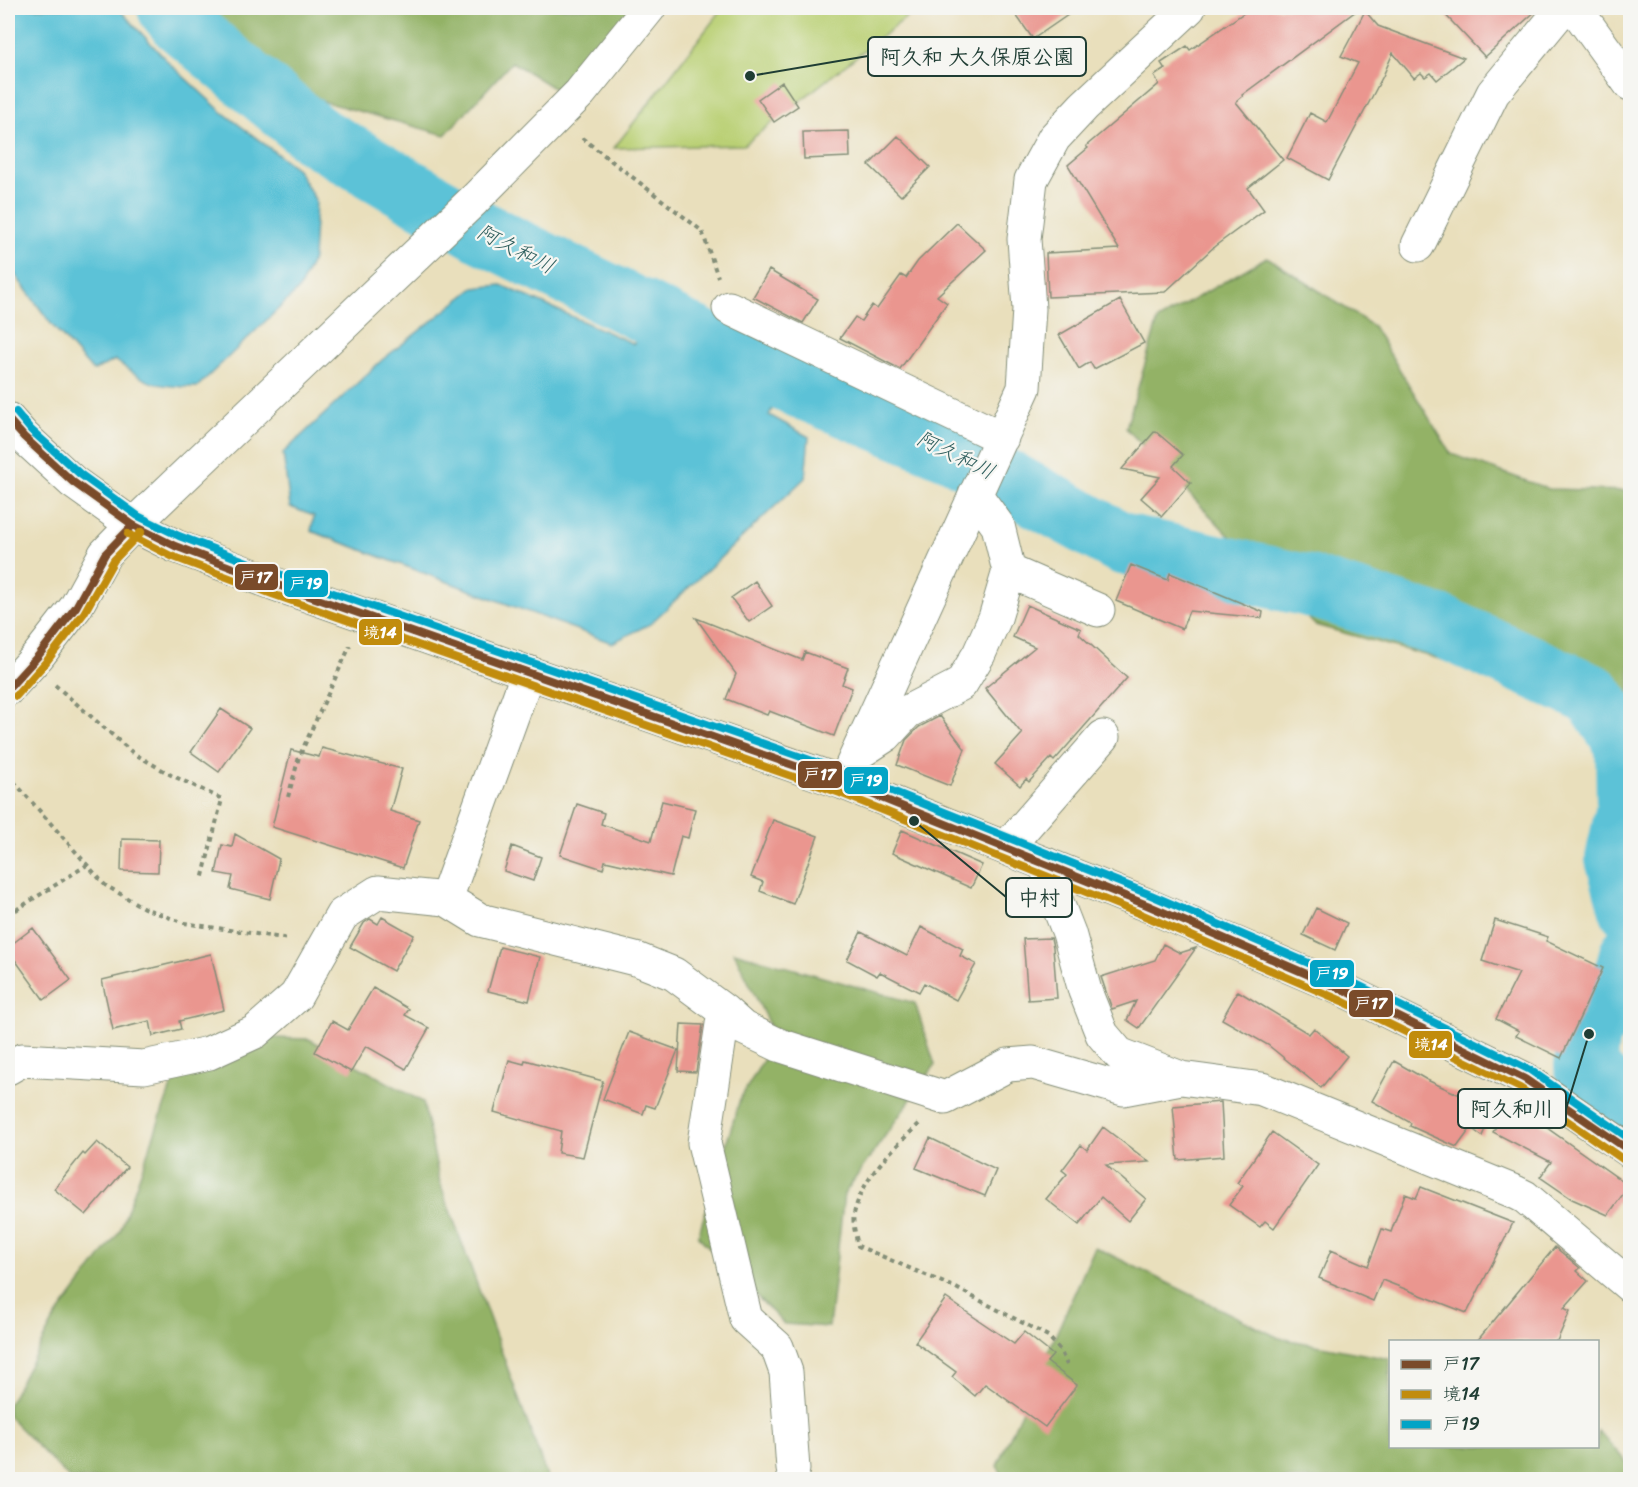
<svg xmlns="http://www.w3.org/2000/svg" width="1638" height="1487" font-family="Sriracha,'Klee One',sans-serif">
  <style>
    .green { fill: #bad074; stroke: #6c8654; stroke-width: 1.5 }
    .forest { fill: #93b266; stroke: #59784d; stroke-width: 1.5 }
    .water { fill: #5bc2d7; stroke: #3d8086; stroke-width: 1.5 }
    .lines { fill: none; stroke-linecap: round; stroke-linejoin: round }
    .river { stroke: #5bc2d7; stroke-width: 62 }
    .building { fill: #ea968f }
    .minor-casing { stroke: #848e78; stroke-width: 35 }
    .major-casing { stroke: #848e78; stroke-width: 35 }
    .path { stroke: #848e78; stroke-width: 4; stroke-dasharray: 4.5 4.5; stroke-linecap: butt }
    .minor { stroke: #fff; stroke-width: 33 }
    .major { stroke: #fff; stroke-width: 33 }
    .bus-1-casing { stroke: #f6f6f2; stroke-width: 12 }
    .bus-2-casing { stroke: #f6f6f2; stroke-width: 12 }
    .bus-3-casing { stroke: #f6f6f2; stroke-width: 12 }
    .bus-1 { stroke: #7a4b2a; stroke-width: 8 }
    .bus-2 { stroke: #c18c0d; stroke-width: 8 }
    .bus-3 { stroke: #02a4c6; stroke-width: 8 }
    .labels { text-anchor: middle; stroke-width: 4.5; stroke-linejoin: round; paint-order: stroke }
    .water-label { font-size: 21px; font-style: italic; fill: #2e5e5d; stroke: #f6f6f2 }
    .leader { fill: none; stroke: #1f3d34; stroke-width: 2 }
    .callout-dot { fill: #1f3d34; stroke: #f6f6f2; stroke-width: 2 }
    .callout { fill: #f6f6f2; stroke: #1f3d34; stroke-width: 2 }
    .callout-label { font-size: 21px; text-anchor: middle; font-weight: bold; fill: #1f3d34 }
    .line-badge { stroke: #f6f6f2; stroke-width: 2 }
    .badge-label { font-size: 16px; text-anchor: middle; font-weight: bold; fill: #fff }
  </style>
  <rect width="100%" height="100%" fill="#f6f6f2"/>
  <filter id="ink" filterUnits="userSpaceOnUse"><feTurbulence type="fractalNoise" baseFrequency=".0167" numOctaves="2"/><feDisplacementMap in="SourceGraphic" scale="12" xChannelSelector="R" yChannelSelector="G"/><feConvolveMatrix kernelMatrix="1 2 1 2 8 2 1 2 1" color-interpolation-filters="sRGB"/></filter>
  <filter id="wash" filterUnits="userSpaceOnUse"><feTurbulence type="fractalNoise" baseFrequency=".008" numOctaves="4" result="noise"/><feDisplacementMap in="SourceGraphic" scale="24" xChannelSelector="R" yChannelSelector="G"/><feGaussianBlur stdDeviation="1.35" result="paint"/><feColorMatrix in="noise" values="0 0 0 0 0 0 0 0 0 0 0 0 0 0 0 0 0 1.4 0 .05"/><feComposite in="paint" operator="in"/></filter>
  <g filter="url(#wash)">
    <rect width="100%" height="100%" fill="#e9dfbc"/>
    <!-- green -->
    <path class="green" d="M723,8H918L744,145L614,148Z"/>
    <!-- forest -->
    <path class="forest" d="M202,8H631L566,96L512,62L445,135L322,101L211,18Z
      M1267,257L1373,326L1451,454L1549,489L1630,491V711L1315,625L1126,428L1158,320Z
      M734,952L915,1003L935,1065L844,1194L829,1327L784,1324L698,1236L740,1099L776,1039Z
      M268,1038L309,1039L423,1102L440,1183L548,1479H70L8,1416V1405L55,1318L120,1231L176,1073Z
      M1095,1247L1279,1338L1390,1359V1446H1598V1431L1630,1466V1479L1006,1480L997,1466Z"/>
    <!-- water -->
    <path class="water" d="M8,8H118L171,65L221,111L297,169L316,201L313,259L299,289L197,387C156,387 148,385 115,360L93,371L52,325L8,265Z
      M501,285L634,344L646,314L787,382L769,415L809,437L805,478L650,624L612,643L311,531L314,516L290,507L283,453L382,360L474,288Z"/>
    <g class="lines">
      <!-- river -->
      <path class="river" d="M168,8L180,23L315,135L485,234L787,382L953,451L1123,544L1309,586L1443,627L1593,695L1626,744L1627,806L1616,859L1630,909
        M1630,954L1624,980L1589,1034L1585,1066L1623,1107L1630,1112"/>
    </g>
    <g id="blocks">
      <!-- building -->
      <path class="building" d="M1011,8H1078L1033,39Z
        M1251,8H1360L1242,95L1243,96L1236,102L1283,160L1248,188L1264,210L1215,246L1165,292L1048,297L1046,253L1119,249L1068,165L1088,148L1086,146L1159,84L1154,76L1165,69L1161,63L1187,46L1190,50Z
        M1439,8H1539L1485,57Z
        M1365,11L1378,26L1464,58L1437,80L1431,73L1425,77L1421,73L1414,78L1393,53L1383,76L1328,180L1287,158L1310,113L1327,122L1358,63L1341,56Z
        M782,82L798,106L774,122L758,99Z
        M849,131L850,157L804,159L803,132Z
        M898,136L930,167L901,196L869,165Z
        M957,223L986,250L937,296L947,303L900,369L840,338L855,317L861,321L872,305L877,309L901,275L906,278L918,261Z
        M769,270L818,299L803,323L753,297Z
        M1120,300L1144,343L1094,369L1090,362L1079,369L1059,335Z
        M1155,431L1183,455L1173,466L1191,483L1162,516L1141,498L1160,477L1122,469Z
        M1131,565L1168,580L1170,573L1263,612L1262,618L1189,611L1182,629L1116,601Z
        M755,581L772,606L749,622L731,598Z
        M1027,605L1081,629L1079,634L1127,678L1054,761L1051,758L1029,782L1026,779L1020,786L995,764L1022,734L985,688L1035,647L1013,637Z
        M696,618L802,660L805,652L848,668L842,684L852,688L834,736L769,711L767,715L726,699L736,674Z
        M221,709L250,728L219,772L191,752Z
        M940,716L965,749L950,786L897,765L906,740L919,727Z
        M322,748L402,769L390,811L419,820L403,868L272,827L291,750L319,757Z
        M662,801L695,809L688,838L681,836L671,876L605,861L603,869L560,855L577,804L604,813L601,824L651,841Z
        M773,820L818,836L793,904L760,891L763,882L751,877Z
        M902,830L982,865L971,888L892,853Z
        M235,834L279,859L270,899L230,889L233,876L216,873L222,845L232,847Z
        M122,839L159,840L158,872L121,871Z
        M512,846L541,857L533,881L504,871Z
        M1316,908L1347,923L1335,950L1303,935Z
        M382,917L414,935L393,971L350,947L364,923L370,919L378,924Z
        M1495,920L1548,937L1546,941L1603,968L1561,1058L1516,1036L1519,1031L1496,1019L1519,973L1482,961Z
        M921,927L963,949L960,956L976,964L956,1000L924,983L919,992L880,972L877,976L847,960L861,932L907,956Z
        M33,928L71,980L44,1000L8,950V947Z
        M1051,938L1053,947L1057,998L1028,1000L1023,939Z
        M1163,944L1180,953L1196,948L1139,1028L1127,1020L1136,1001L1112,1009L1101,977L1155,960Z
        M500,947L540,957L529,1001L488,991Z
        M211,954L224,1010L179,1021L181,1029L153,1036L150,1021L113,1030L102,980Z
        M373,988L409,1009L405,1015L429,1028L406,1069L366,1046L351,1072L315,1052L332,1021L348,1030Z
        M1238,991L1309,1034L1314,1028L1347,1056L1321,1088L1268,1045L1222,1019Z
        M681,1024L703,1025L696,1072L678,1071Z
        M629,1032L678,1050L655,1108L646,1105L643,1114L603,1099Z
        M509,1060L524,1064L525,1060L603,1081L583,1157L558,1153L561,1131L494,1112Z
        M1394,1061L1427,1080L1493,1110L1482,1136L1471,1128L1457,1147L1410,1126L1411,1123L1372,1101Z
        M1221,1102L1224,1156L1178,1160L1173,1106Z
        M1508,1105L1537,1121L1629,1186L1608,1215L1572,1199L1540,1177L1551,1162L1493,1132Z
        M1103,1127L1149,1162L1106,1165L1146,1199L1128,1221L1101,1197L1079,1225L1046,1199L1067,1174L1062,1170L1081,1145L1087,1150Z
        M1272,1132L1318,1165L1274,1228L1265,1221L1260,1227L1229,1205L1243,1186L1237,1183Z
        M930,1138L996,1170L985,1196L916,1168Z
        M97,1142L127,1167L86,1215L54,1189L83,1153L85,1155Z
        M1421,1187L1513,1223L1467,1313L1382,1280L1373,1301L1319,1278L1331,1250L1368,1266L1382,1229L1391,1232L1405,1194L1416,1198Z
        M1555,1247L1580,1268L1577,1271L1588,1281L1564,1308L1570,1311L1557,1341H1477Z
        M946,1298L1014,1344L1024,1332L1053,1355L1047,1362L1077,1385L1045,1427L985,1384L975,1396L952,1377L956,1372L915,1342Z"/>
    </g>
  </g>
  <g filter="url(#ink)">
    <use href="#blocks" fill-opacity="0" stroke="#848e78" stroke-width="1.5"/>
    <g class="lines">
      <!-- minor casing -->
      <g class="minor-casing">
        <path id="minor" d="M1575,8L1630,84
          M1418,245L1493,93L1563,8
          M729,308L1002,438
          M1009,571L1098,610
          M8,689L38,656L76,607L105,554L133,525L474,200L580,93L649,8
          M860,752L886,735L907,712L961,684L979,654L995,618L1009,571L998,526L975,494
          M844,783L1024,388L1029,309L1024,239L1031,180L1054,138L1084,106L1189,8
          M1006,848L1103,737
          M1046,864L1053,892L1069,933L1085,991L1102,1034L1119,1054L1181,1078L1262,1089L1515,1192L1525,1197L1630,1286
          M446,899L480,920L639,960L674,974L724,1011L743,1028L779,1045L945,1098L1008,1065L1033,1063L1123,1089L1181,1078
          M724,1011L704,1143L746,1319L777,1347L786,1372L793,1469
          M8,1068L22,1060L144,1067L209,1053L255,1032L296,996L342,915L378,892L446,899L528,672"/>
      </g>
      <!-- major casing -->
      <g class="major-casing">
        <path id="major" d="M8,419L24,437L73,482L133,525L175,546L275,584L844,783L1147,905L1346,991L1525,1079L1630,1151"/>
      </g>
      <!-- path -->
      <path class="path" d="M582,138L702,231L718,277
        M55,685L133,753L171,775L222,799L202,880
        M8,775L105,885L144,908L184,923L289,939
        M288,797L299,757L350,646
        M8,915L87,865
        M919,1124C893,1149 862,1177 854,1214C852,1223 856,1236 858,1246L956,1288L1048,1336L1060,1350L1067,1365"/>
      <!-- minor -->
      <use href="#minor" class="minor"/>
      <!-- major -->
      <use href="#major" class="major"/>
      <!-- bus-1 casing -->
      <g class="bus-1-casing">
        <path id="bus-1" d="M8,419L24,437L73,482L133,525L175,546L275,584L844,783L1147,905L1346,991L1525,1079L1630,1151
          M8,689L38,656L76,607L105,554L133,525"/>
      </g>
      <!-- bus-2 casing -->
      <g class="bus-2-casing">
        <path id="bus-2" d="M128,534L171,556L272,594L840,793L1143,915L1342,1001L1520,1088L1624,1160
          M16,696L46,662L84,613L114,560L141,532"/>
      </g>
      <!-- bus-3 casing -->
      <g class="bus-3-casing">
        <path id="bus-3" d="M16,412L31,430L80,474L138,516L179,536L279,574L847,773L1151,895L1350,981L1530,1070L1630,1139"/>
      </g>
      <!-- bus-1 -->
      <use href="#bus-1" class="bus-1"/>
      <!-- bus-2 -->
      <use href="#bus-2" class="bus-2"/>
      <!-- bus-3 -->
      <use href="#bus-3" class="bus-3"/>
    </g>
  </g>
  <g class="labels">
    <!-- water labels -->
    <g class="water-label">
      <text transform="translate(516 249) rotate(27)" y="7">阿久和川</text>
      <text transform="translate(956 455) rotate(26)" y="7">阿久和川</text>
    </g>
  </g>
  <!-- callouts -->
  <path class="leader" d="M750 76L868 56M914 821L1006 897M1589 1034L1566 1109"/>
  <g class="callout-dot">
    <circle cx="750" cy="76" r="6"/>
    <circle cx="914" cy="821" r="6"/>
    <circle cx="1589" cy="1034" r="6"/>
  </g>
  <g class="callout">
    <rect x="868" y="37" width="218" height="39" rx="6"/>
    <rect x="1006" y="878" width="66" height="39" rx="6"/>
    <rect x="1458" y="1089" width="108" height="39" rx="6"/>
  </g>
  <g class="callout-label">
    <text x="977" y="64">阿久和 大久保原公園</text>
    <text x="1039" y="905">中村</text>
    <text x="1512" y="1116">阿久和川</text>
  </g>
  <g class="line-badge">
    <rect x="234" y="563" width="45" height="28" rx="6" fill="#7a4b2a"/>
    <rect x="283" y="569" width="46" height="29" rx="6" fill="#02a4c6"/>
    <rect x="358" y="618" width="45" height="28" rx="6" fill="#c18c0d"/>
    <rect x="797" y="760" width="46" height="29" rx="6" fill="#7a4b2a"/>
    <rect x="843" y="766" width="46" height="29" rx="6" fill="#02a4c6"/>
    <rect x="1309" y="959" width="46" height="29" rx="6" fill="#02a4c6"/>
    <rect x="1348" y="989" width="46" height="29" rx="6" fill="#7a4b2a"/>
    <rect x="1408" y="1030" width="45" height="29" rx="6" fill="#c18c0d"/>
  </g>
  <g class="badge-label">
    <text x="256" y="583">戸17</text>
    <text x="306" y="589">戸19</text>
    <text x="380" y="638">境14</text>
    <text x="820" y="780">戸17</text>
    <text x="866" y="786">戸19</text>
    <text x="1332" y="979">戸19</text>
    <text x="1371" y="1009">戸17</text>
    <text x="1431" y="1050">境14</text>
  </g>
  <!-- margin -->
  <rect width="1638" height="1487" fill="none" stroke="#f6f6f2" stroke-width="30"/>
  <!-- legend -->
  <rect x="1389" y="1340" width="210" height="108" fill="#f6f6f2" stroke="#a0aca6" stroke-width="1.5"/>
  <rect x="1401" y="1360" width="30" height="9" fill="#7a4b2a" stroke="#a0aca6" stroke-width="1.5"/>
  <text x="1443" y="1370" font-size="18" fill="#1f3d34">戸17</text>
  <rect x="1401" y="1390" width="30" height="9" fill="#c18c0d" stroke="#a0aca6" stroke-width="1.5"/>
  <text x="1443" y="1400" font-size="18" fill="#1f3d34">境14</text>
  <rect x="1401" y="1420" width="30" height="9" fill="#02a4c6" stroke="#a0aca6" stroke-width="1.5"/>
  <text x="1443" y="1430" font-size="18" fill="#1f3d34">戸19</text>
</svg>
